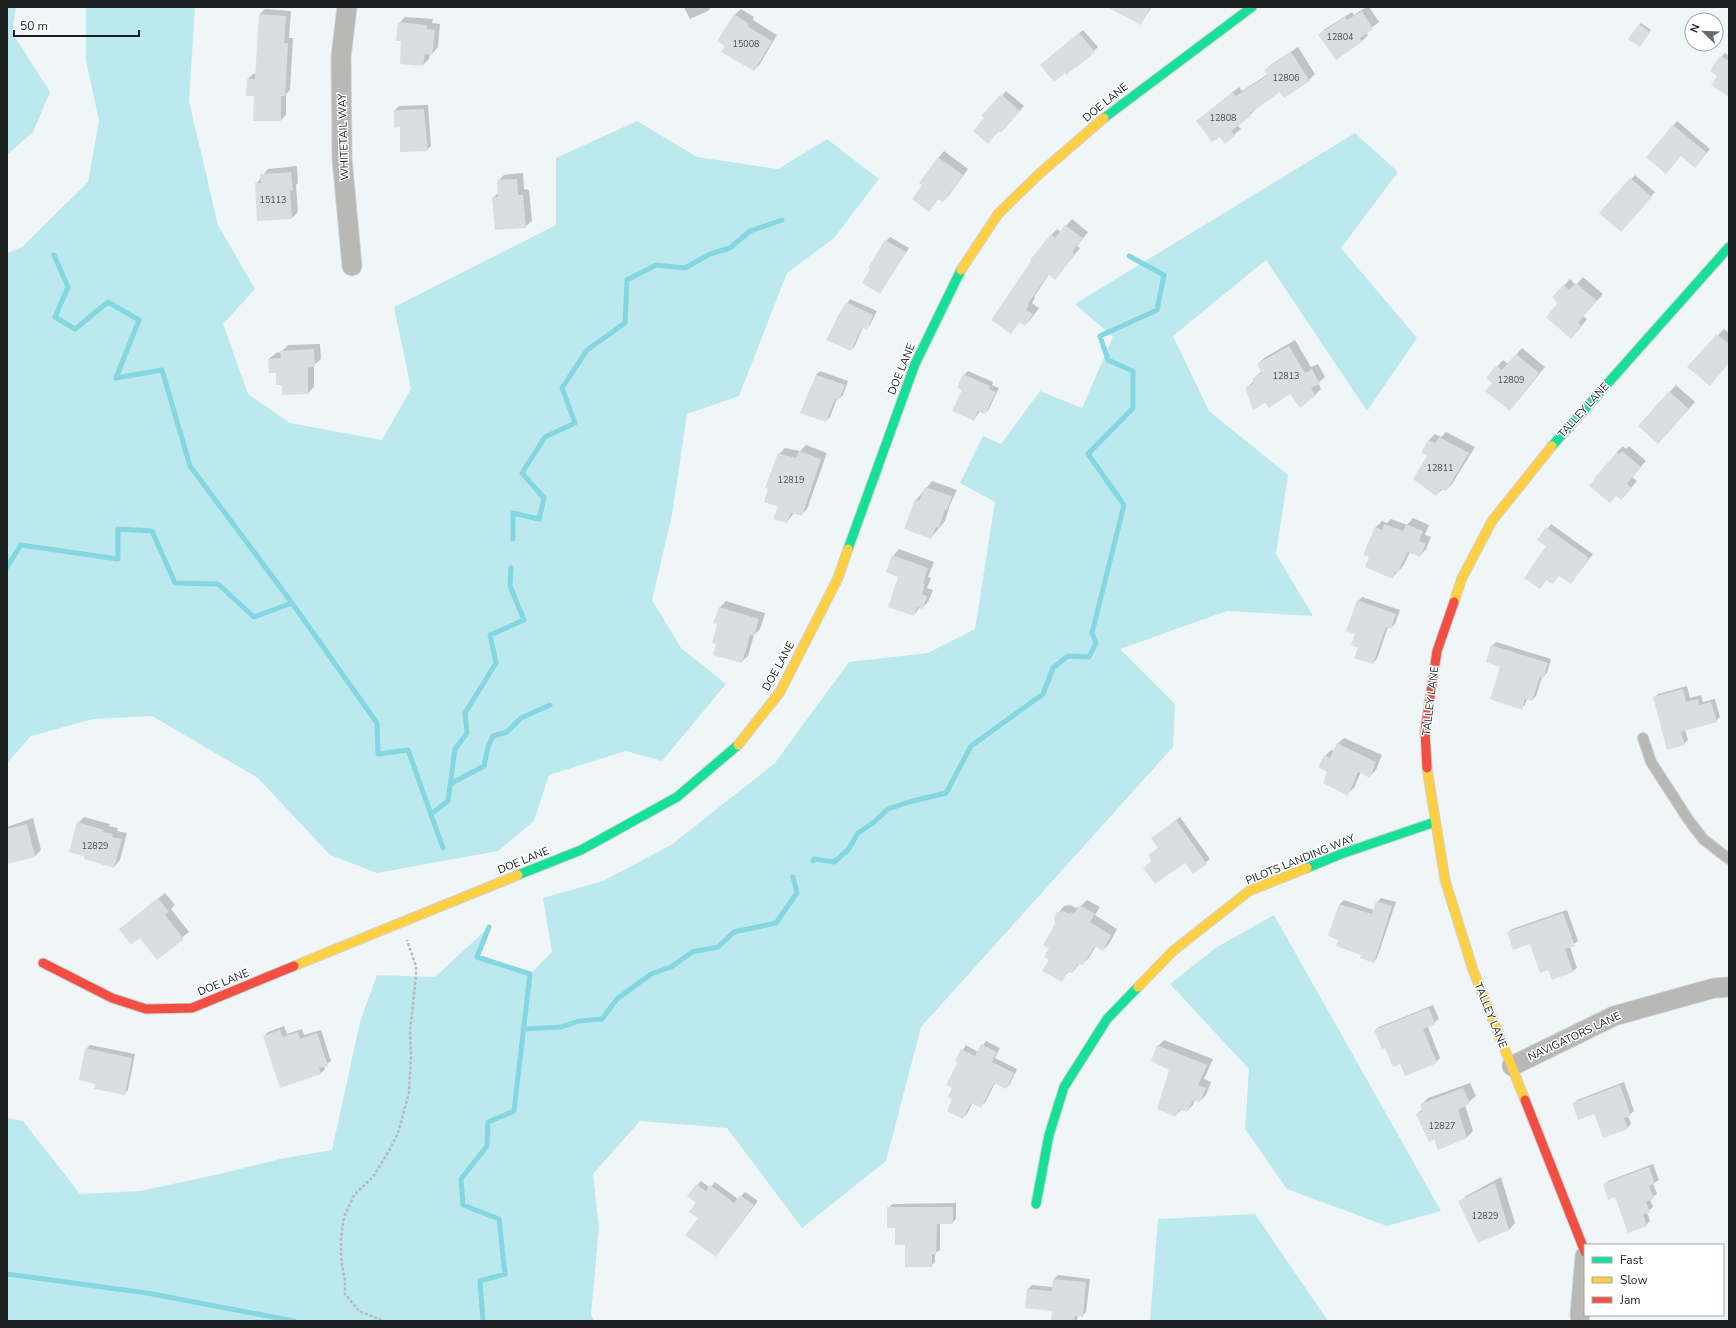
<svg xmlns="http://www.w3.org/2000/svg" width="1736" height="1328" font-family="'Nunito Sans',sans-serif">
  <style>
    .green { fill: #bce9ee }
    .shadow { fill: #0003 }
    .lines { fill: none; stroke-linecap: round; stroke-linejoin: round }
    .stream { stroke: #84d6e0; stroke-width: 5 }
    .building { fill: #d9dede }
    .lane-casing { stroke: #cfd3d4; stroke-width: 12 }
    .street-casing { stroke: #cfd3d4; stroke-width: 21 }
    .fast-casing { stroke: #cfd3d4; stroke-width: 11 }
    .slow-casing { stroke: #cfd3d4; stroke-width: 11 }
    .jam-casing { stroke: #cfd3d4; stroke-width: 11 }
    .path { stroke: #b7bab9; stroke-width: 2.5; stroke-dasharray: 3 2; stroke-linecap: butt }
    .lane { stroke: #b8b8b7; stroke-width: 10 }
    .street { stroke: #b8b8b7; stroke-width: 19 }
    .fast { stroke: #16e098; stroke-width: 9 }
    .slow { stroke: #ffcf43; stroke-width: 9 }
    .jam { stroke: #f24e42; stroke-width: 9 }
    .labels { text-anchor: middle; stroke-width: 3; stroke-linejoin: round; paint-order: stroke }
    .number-label { font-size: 9px; fill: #4c5050 }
    .street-label { font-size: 11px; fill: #1b1f20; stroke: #fff }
  </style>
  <rect width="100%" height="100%" fill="#f0f6f7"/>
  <!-- green -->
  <path class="green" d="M7,7H16L12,32L50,92L33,132L7,155Z
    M86,7H195L189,101L218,225L255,289L223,324L248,394L290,423L382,440L411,389L394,307L556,225V158L637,121L697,157L778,169L827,139L879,179L834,238L787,273L739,396L687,414L672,515L652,600L681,648L726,684L662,761L626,751L549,775L534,821L498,851L377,873L330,855L258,778L152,716L93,719L31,736L7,763V253L22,247L88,182L99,121L86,60Z
    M1355,133L1398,172L1341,248L1417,338L1367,411L1266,260L1173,336L1209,411L1288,475L1276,554L1313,616L1227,611L1120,649L1175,704L1173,747L921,1027L886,1161L802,1228L727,1128L640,1121L593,1174L599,1228L591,1314L594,1321H7V1118L23,1121L80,1194L140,1191L215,1175L280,1159L332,1150L360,1022L377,975L435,977L489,927L477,957L530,974L552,952L543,898L603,881L671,845L775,763L849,662L928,653L975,629L995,502L960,483L983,436L1001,444L1040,391L1082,408L1113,337L1075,304Z
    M1274,915L1441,1211L1387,1226L1287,1189L1245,1129L1249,1069L1170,984L1217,947Z
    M1255,1214L1328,1321H1150L1158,1219Z"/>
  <!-- shadow -->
  <path class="shadow" d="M684,7H712L708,11L690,19Z
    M1127,7H1152L1140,24Z
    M1366,7H1369L1379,22L1366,32L1368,35L1362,41L1336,58L1319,35L1325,29L1352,12L1354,15Z
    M265,9L291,11L289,38H293L290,90L286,94V115L281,120L255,95L248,79L253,74H256L260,14Z
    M741,9L754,17L753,20L777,35L760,64L754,70L726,46L734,15Z
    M405,17L433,19L432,23L440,24L438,47L432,54L430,53L429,59L423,65L402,40L399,23Z
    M1641,23L1651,30L1641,44L1629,39Z
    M1083,30L1098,47L1094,51L1045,61Z
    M1298,47L1315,74L1309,80L1284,96L1281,91L1255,108L1256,109L1250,115L1237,125L1241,129L1225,142L1220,135L1197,121L1239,87L1242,91L1268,74L1265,70L1272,64Z
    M1725,53L1729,56V96L1718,75L1721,57Z
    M1006,91L1024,106L1005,128L983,116Z
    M428,105L431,146L427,150L401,126L395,110L399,106Z
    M1677,121L1710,149L1699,162L1682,155L1647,157Z
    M944,151L968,169L949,195L943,201L939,198L929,211L923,185L938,158Z
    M297,166L298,183L296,185L298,212L292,218L256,184L268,169Z
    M523,173L524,189L529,190L532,221L525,227L493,198L499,192L498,181L504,175Z
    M1635,175L1655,192L1624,227L1601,213Z
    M1072,219L1088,232L1077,246L1080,248L1055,279L1049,274L1034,297L1035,298L1032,303L1039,308L1031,319L1025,325L1020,321L1011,332L1051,235L1057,229L1061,232Z
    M890,237L909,248L880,293L886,241Z
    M1583,277L1603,294L1583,316L1587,319L1577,332L1560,303L1553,297L1570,279L1576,285Z
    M850,299L877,311L870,325L866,328L863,327L855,346L851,350L828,339L838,316Z
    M1724,329L1729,333V363L1718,335Z
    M1295,340L1311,367L1318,364L1325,377L1318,383L1321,389L1315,395L1300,406L1290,392L1265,401L1246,388L1254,381L1253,379L1262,371L1258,364L1264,358Z
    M320,344L321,359L314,365V387L308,393L283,384L269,359L276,353L281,352L288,345Z
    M1522,348L1545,367L1516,403L1488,378L1503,360L1508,364Z
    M820,371L848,381L843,395L839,399H837L830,417L826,421L801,413L810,389L813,386L816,375Z
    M968,371L993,382L992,385L999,388L989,409L985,413L980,411L974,420L963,390L964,375Z
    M1676,385L1695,402L1664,437L1639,426Z
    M1446,432L1475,447L1452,484L1446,490L1443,489L1436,495L1429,440L1435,434L1441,437Z
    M806,445L827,453L807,509L801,515L794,513L787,522L779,506V454L785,448L800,451Z
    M1623,446L1626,449L1629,446L1646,461L1632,477L1637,481L1627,493L1617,452Z
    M932,481L957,490L950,505L945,521L931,538L916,500Z
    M1413,518L1429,525L1425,535L1431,537L1426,549L1420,556L1410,552L1403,566L1392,578L1370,557L1364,554L1376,527L1382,521L1387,523L1391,519L1407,525Z
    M1551,524L1593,554L1571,583L1559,575L1547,579L1540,588L1547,546L1539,540Z
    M899,549L934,562L928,577L931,578L927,588L933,590L928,602L922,608L920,607L914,615L893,556Z
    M1362,597L1400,610L1395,624L1391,628L1388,627L1377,659L1373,663L1359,647L1358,601Z
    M726,601L765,613L760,629L754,635L748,656L741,662L718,644L720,607Z
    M1496,642L1551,659L1547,673L1542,677L1536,696L1532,700L1527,698L1525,705L1521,708L1492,646Z
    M1687,686L1690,698L1701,695L1703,702L1715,699L1720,717L1716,721L1685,730L1688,740L1684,744L1654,698L1658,694Z
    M1344,738L1382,755L1376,770L1370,776L1361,772L1354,788L1347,794L1328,772L1325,756L1331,750L1334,751L1337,744Z
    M84,817L110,824L109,826L118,828L117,831L127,833L120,860L114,867L78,823Z
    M1180,817L1210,859L1194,872L1186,861L1144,868L1153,860L1150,855L1159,847L1152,838Z
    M33,818L41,850L35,856L7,863V827Z
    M165,893L175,905L171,909L189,932L157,958L140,937L120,929Z
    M1381,898L1396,902L1377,958L1374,962L1340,939V904L1344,900L1374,910L1377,902Z
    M1087,900L1100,907L1095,915L1117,929L1109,944L1103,950L1096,946L1089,958L1082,964L1080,963L1073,972L1069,971L1061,980L1050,960V948L1058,913L1064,906L1070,905L1076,908L1078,907L1079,908Z
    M1567,910L1578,941L1570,947L1577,968L1573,971L1552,979L1549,969L1530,943L1508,933L1512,929Z
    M1433,1005L1439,1019L1428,1027L1440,1058L1436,1062L1400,1063L1385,1046L1375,1030L1379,1027Z
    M284,1026L287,1034L302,1029L304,1035L321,1030L331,1061L324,1066L325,1069L321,1073L281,1087L264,1036L268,1032Z
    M1164,1040L1213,1059L1204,1079L1211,1082L1206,1095L1200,1101L1195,1099L1193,1105L1187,1111L1181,1110L1175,1116L1171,1069L1158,1046Z
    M986,1041L1000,1048L995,1058L1017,1069L1010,1084L1006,1088L995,1083L985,1103L981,1106L973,1102L967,1114L963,1118L954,1099V1088L959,1062L956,1060L966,1045L978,1052Z
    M90,1045L135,1054L128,1090L124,1094L96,1083L86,1049Z
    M1624,1082L1634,1111L1628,1116L1631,1124L1627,1128L1574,1104L1577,1100Z
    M1470,1083L1476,1096L1465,1105L1473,1131L1467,1137L1439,1149L1435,1138L1417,1114L1423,1109L1422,1104L1428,1098Z
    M1653,1164L1659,1180L1653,1184L1657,1194L1650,1199L1653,1207L1647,1212L1650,1221L1646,1225L1604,1185L1608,1181Z
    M1501,1177L1515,1223L1509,1230L1460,1202L1466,1196Z
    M701,1181L710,1188L715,1182L738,1199L745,1192L758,1201L716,1256L699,1218L697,1203L688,1196Z
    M956,1203V1219L952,1223H940V1250L935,1253V1262L931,1266L906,1244L896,1227L888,1208L892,1204Z
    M1058,1275L1090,1279L1086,1312L1082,1316L1078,1315L1077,1321H1052L1053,1310L1026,1307L1028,1289L1032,1285L1053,1287L1054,1279Z"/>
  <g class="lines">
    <!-- stream -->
    <path class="stream" d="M54,255L68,287L55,317L75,329L108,302L139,320L116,378L162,370L190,466L292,603L377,723L378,754L408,750L443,848
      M513,539V513L539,519L544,498L522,473L545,437L575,423L562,388L587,350L625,323L627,280L656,265L685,268L710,254L730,248L750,231L782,220
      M7,567L21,545L118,559V529L152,531L175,583L218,584L254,617L292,603
      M450,784L484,766L488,747L493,736L507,732L521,718L550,705
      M431,814L448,801L455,749L467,733L465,713L496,663L490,635L524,620L510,586L511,568
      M813,861L814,859L834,862L848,850L858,833L873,823L888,809L909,802L946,793L971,746L1043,694L1053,668L1068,656L1089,657L1096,643L1092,633L1124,505L1088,454L1133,408V371L1108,360L1100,336L1157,310L1164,275L1129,256
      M523,1029L561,1027L579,1021L602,1019L617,999L651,974L671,967L692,952L718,947L734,932L776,923L797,893L793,877
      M7,1274L147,1293L294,1321
      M483,1321L480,1281L505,1274L499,1219L463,1205L461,1179L487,1146L488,1122L514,1111L530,974L477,957L489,927"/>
  </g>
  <!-- building -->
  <path class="building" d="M1107,7H1150L1141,25Z
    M1362,11L1373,29L1360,38L1362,42L1336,60L1318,35L1345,17L1347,20Z
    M259,14L286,16L284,43H288L285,96H281V121H253L254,96H246L247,79H255Z
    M734,14L749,24L747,26L772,41L754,71L721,52L725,46L717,41Z
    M398,22L427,25V29L435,30L432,55L425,54L423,66L400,64L401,41H396Z
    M1639,24L1650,32L1640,47L1628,39Z
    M1079,33L1095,52L1076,68V67L1066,75L1065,73L1054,82L1040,65Z
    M1291,52L1310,81L1284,98L1280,92L1249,114L1251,116L1231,131L1235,136L1225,144L1220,137L1212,142L1196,121L1233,92L1236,96L1268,75L1264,70Z
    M1720,56L1727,60L1729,57V97L1711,85L1717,76L1710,71Z
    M1001,94L1020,111L1001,133L999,131L988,144L973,131L984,118L981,116Z
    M424,109L428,151L400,152V127L394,128V110Z
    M1673,125L1707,153L1695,168L1681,156L1666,174L1646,157Z
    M938,157L963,175L943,202L938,199L929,212L912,199L922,185L919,183Z
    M291,172L293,190H290L292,219L257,221L255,183H261L260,174Z
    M1630,178L1652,197L1621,232L1599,213Z
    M517,179L518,195H523L526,228L495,230L492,197H498L497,180Z
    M1065,225L1083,238L1072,252L1075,254L1055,280L1048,274L1028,304L1029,305L1026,310L1033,314L1025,326L1019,322L1011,334L991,320L1031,261L1030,260L1051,234L1055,238Z
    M885,240L906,252L880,294L862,283L870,269L868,268Z
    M1576,283L1597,301L1578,323L1582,326L1571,339L1546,317L1558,303L1552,297L1563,285L1569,290Z
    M846,302L873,315L867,330L862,327L851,351L826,340Z
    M1717,334L1729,344V363L1710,386L1687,367Z
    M1289,346L1305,373L1312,369L1320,384L1311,388L1315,396L1300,408L1290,394L1269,408L1265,403L1253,410L1245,388L1254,383L1252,379L1262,373L1257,364Z
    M314,349L315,366L308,367V394L282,395V385H276V373H269L268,359L281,358L280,351Z
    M1516,354L1539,373L1510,411L1485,391L1492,383L1486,378L1496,366L1502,370Z
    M963,374L990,386L989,389L996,392L985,414L978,411L974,421L952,411L962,390L957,388Z
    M816,375L845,385L839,400L835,399L826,422L800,413Z
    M1669,391L1689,409L1658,444L1638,426Z
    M1439,437L1469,453L1446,491L1441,489L1436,496L1413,479L1427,456L1421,453L1428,440L1436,443Z
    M799,451L821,459L802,516L791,513L787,523L773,519L778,507L764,502L768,489L765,488L778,453L796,458Z
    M1622,451L1641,467L1627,484L1632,488L1621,500L1616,496L1610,503L1589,486L1595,479L1594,478L1617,452L1619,454Z
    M925,487L952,496L947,510L945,509L939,528L936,527L931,539L904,529L915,499L919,501Z
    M1384,524L1403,531L1406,524L1423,531L1419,541L1426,543L1420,557L1408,552L1397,573L1395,572L1393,579L1365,567L1369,557L1363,555L1375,527L1382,530Z
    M1546,527L1589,558L1571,584L1559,576L1553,584L1546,580L1540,589L1524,578L1546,546L1537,540Z
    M892,555L928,568L923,583L925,584L922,594L927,596L923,609L917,607L914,616L888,607L898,577L886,572Z
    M1357,600L1396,614L1391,629L1386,627L1373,664L1354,658L1358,648L1351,645L1355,634L1346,631Z
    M719,607L759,619L754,636L750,635L742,663L713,655L716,644L712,643L717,624L713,623Z
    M1491,645L1548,663L1543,678L1540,677L1532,701L1525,699L1522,710L1490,699L1500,667L1486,662Z
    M1683,689L1686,702L1698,699L1699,705L1711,702L1717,722L1681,732L1685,745L1667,750L1653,697Z
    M1337,743L1376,762L1370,778L1358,772L1348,796L1323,783L1327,772L1318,767L1324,755L1330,758Z
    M1176,820L1207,864L1193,874L1185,863L1155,884L1143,868L1152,861L1148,855L1158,848L1151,838Z
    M77,822L104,830L103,832L113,834L112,837L122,839L114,868L84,859V856L69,852Z
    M27,824L35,857L7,864V829Z
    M158,898L169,912L165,915L184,939L157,960L140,938L131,945L119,929Z
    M1376,901L1392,906L1374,963L1360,958L1361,955L1336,946L1338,940L1328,936L1339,904L1372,914Z
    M1080,905L1095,914L1090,922L1111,935L1103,951L1095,946L1083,965L1078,964L1073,973L1067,972L1062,982L1042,971L1049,960L1044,957L1049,948L1043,945L1055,924L1054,918L1057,912L1063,911L1069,914L1071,912L1074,914Z
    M1563,913L1575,946L1565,949L1573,972L1552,980L1548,970L1540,973L1530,944L1513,950L1507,932Z
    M1429,1008L1435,1024L1423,1029L1437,1063L1405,1076L1400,1064L1393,1067L1385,1048L1382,1049L1374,1030Z
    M280,1030L283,1037L298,1032L300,1039L317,1033L328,1066L319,1068L321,1074L280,1088L263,1036Z
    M981,1044L997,1052L992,1062L1014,1073L1006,1089L994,1083L981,1108L971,1103L963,1119L947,1111L952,1099L948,1097L952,1088L946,1085L958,1062L955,1061L961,1049L975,1056Z
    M1157,1045L1207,1065L1198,1085L1206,1088L1200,1102L1193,1100L1187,1112L1179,1109L1176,1117L1157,1109L1169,1070L1151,1061Z
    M85,1048L132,1058L125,1095L94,1089L95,1084L79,1080Z
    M1620,1085L1631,1116L1624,1118L1628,1129L1603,1138L1594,1114L1578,1120L1572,1103Z
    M1463,1088L1470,1103L1458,1110L1467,1138L1438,1150L1434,1139L1429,1142L1416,1114L1422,1112L1420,1104Z
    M1649,1167L1655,1184L1649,1186L1654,1199L1646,1202L1650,1212L1643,1215L1647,1226L1628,1233L1615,1197L1608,1200L1603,1184Z
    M1495,1183L1509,1230L1478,1243L1458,1201Z
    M696,1184L706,1191L710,1185L734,1203L740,1195L754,1205L716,1257L685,1235L698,1218L689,1212L696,1203L687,1196Z
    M887,1207H953V1224H937L936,1255L932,1254V1267H905V1245H895V1228H887Z
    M1053,1279L1086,1282L1083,1317L1075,1316L1074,1321H1051L1052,1311L1025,1308L1027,1289L1052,1291Z"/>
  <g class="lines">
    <!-- lane casing -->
    <g class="lane-casing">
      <path id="lane" d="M1643,738L1651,762L1688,819L1703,839L1729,859"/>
    </g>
    <!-- street casing -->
    <g class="street-casing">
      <path id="street" d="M347,7L341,57L342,158L352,266
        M1512,1066L1614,1016L1714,988L1729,987
        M1580,1316L1585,1256"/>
    </g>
    <!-- fast casing -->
    <g class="fast-casing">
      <path id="fast" d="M1104,118L1252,7
        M1552,446L1729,247
        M848,549L915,364L961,270
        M1307,868L1341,854L1435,822
        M518,875L581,850L677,797L738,745
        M1036,1204L1049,1135L1064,1087L1107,1019L1138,987"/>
    </g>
    <!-- slow casing -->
    <g class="slow-casing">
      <path id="slow" d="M961,270L998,214L1039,174L1104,118
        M1454,602L1462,578L1492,521L1552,446
        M738,745L780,692L838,578L848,549
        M1427,768L1445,880L1473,970L1525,1100
        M294,966L518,875
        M1138,987L1173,951L1249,891L1307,868"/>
    </g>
    <!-- jam casing -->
    <g class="jam-casing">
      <path id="jam" d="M1427,768L1425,731L1437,651L1454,602
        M43,963L112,998L146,1009L192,1008L294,966
        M1525,1100L1585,1252"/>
    </g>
    <!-- path -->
    <path class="path" d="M381,1321L379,1319L359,1311L345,1294V1280L342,1265L341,1253V1237L344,1217L354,1195L373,1177L390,1149L398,1133L409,1093L411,1056L410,1031L416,976V966L407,940"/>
    <!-- lane -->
    <use href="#lane" class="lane"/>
    <!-- street -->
    <use href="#street" class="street"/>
    <!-- fast -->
    <use href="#fast" class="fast"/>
    <!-- slow -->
    <use href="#slow" class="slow"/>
    <!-- jam -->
    <use href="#jam" class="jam"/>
  </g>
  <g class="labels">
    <!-- number labels -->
    <g class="number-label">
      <text x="1340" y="40">12804</text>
      <text x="746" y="47">15008</text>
      <text x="1286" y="81">12806</text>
      <text x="1223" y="121">12808</text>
      <text x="273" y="203">15113</text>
      <text x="1286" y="379">12813</text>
      <text x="1511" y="383">12809</text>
      <text x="1440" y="471">12811</text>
      <text x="791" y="483">12819</text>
      <text x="95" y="849">12829</text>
      <text x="1442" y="1129">12827</text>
      <text x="1485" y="1219">12829</text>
    </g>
    <!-- street labels -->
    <g class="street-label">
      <text transform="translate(1105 102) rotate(-39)" y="4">DOE LANE</text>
      <text transform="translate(343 137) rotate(-92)" y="4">WHITETAIL WAY</text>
      <text transform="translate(901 369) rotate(-68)" y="4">DOE LANE</text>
      <text transform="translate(1583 410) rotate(-48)" y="4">TALLEY LANE</text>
      <text transform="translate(778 666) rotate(-61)" y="4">DOE LANE</text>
      <text transform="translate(1430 701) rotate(-83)" y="4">TALLEY LANE</text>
      <text transform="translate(1300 859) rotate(-22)" y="4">PILOTS LANDING WAY</text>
      <text transform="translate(523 860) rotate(-22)" y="4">DOE LANE</text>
      <text transform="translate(223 982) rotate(-22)" y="4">DOE LANE</text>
      <text transform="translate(1491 1015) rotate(68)" y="4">TALLEY LANE</text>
      <text transform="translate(1574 1036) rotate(-25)" y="4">NAVIGATORS LANE</text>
    </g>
  </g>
  <!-- border -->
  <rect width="1736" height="1328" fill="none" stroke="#1b1f20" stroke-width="16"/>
  <!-- legend -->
  <rect x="1584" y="1244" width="140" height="72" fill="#ffffff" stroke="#a4a5a6"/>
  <rect x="1592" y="1257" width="20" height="6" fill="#16e098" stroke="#a4a5a6"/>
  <text x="1620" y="1264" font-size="12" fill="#1b1f20">Fast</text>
  <rect x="1592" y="1277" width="20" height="6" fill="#ffcf43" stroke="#a4a5a6"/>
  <text x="1620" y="1284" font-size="12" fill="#1b1f20">Slow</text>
  <rect x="1592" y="1297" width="20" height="6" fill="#f24e42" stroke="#a4a5a6"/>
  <text x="1620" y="1304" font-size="12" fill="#1b1f20">Jam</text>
  <!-- north arrow -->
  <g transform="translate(1704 32) rotate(293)"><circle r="19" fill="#ffffff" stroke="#a4a5a6"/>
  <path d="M0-3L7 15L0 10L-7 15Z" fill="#666a6b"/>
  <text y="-6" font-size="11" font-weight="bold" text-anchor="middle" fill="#1b1f20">N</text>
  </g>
  <!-- scale -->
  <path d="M14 30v6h125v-6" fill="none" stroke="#1b1f20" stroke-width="2"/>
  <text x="20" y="30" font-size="12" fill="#1b1f20" stroke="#ffffff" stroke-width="3" paint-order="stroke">50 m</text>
</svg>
